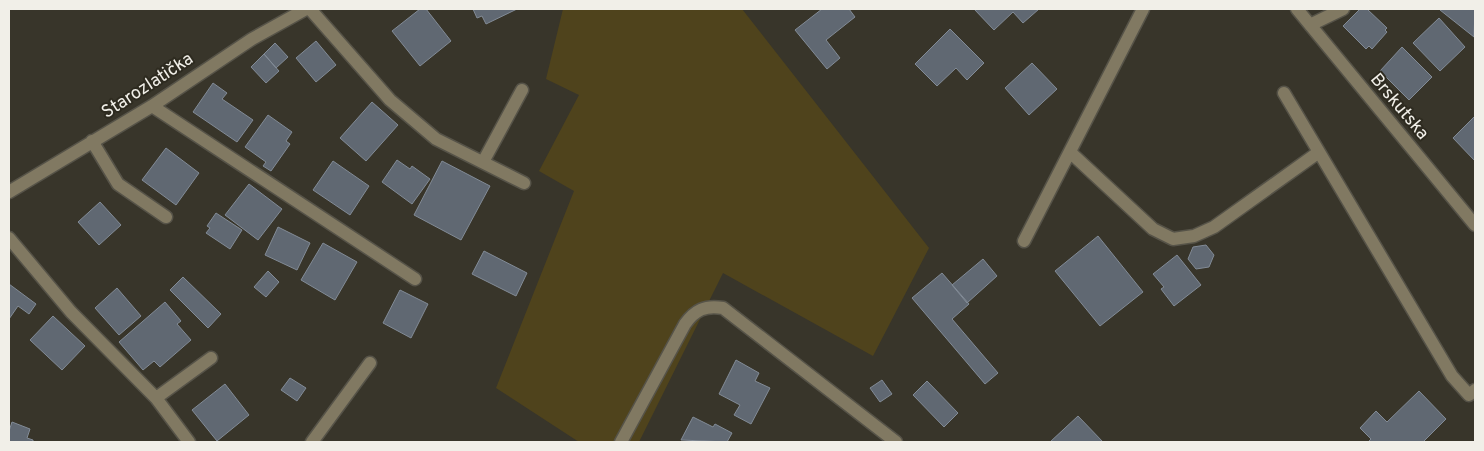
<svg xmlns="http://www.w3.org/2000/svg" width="1484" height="451" font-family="Overpass,sans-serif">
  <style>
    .green { fill: #4f431c }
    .building { fill: #606872; stroke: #828b96 }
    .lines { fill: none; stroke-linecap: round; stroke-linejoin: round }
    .minor-casing { stroke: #565348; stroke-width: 15 }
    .minor { stroke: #817962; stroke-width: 12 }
    .labels { text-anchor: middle; stroke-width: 4; stroke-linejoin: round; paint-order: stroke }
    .street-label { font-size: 18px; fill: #f1efe8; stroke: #2e2b20 }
  </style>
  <rect width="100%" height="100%" fill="#38352a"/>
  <!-- green -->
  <path class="green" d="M563,9H742L929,248L873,356L723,273L639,442H579L496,388L574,191L539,171L579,95L546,79Z"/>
  <!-- building -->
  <path class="building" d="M420,9H426L451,41L420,66L392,31Z
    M473,9H517L486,24L482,16L477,18Z
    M822,9H849L855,17L826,40L840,58L827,69L795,30Z
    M974,9H1039L1023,23L1013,12L994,30Z
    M1360,9H1367L1387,28L1385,30L1387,32L1372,49L1369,46L1366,49L1343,26Z
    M1475,9L1474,37L1440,10L1441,9Z
    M1439,18L1465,47L1440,71L1413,43Z
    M950,29L984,63L967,80L956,68L937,86L915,64Z
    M316,41L336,65L316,82L296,58Z
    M275,43L288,57L276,68L264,54Z
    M1402,47L1432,77L1409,100L1380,71Z
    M264,54L279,71L266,83L251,67Z
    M1032,63L1057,89L1029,115L1005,88Z
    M213,83L227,93L222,99L253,120L237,142L193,112Z
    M372,102L398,125L366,161L340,138Z
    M268,115L292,132L286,141L290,144L271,171L263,166L266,162L245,147Z
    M1475,116V161L1453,138Z
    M166,148L199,173L176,205L142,180Z
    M397,160L410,169L412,166L430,179L412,204L382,182Z
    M333,161L369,186L350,215L313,190Z
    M442,161L490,186L461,240L414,215Z
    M249,184L282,209L258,240L225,215Z
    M100,202L121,225L99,245L78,222Z
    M216,213L242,230L230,249L206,233L210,228L207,226Z
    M278,227L310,243L297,270L265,255Z
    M1098,236L1143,292L1100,326L1055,271Z
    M323,243L357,262L335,300L301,280Z
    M1206,245L1214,255L1209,267L1196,269L1188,259L1193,247Z
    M484,251L527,273L516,296L472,274Z
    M1177,255L1201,285L1174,306L1161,289L1164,287L1153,274Z
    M983,259L997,276L967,303L952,285Z
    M268,271L279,282L266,297L254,287Z
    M942,273L969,304L952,319L998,373L985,384L912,298Z
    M183,277L221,314L208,328L170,290Z
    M9,284L36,304L29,314L18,306L9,319Z
    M117,288L141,316L119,335L95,308Z
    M400,290L428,304L411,338L383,323Z
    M165,302L181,321L177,324L191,340L160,367L154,361L143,370L119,342Z
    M53,316L85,346L62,370L30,340Z
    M736,360L759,373L755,381L770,388L751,424L734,415L740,405L719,394Z
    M290,378L306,388L297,401L281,390Z
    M882,380L892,394L880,402L870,388Z
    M927,381L958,413L944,427L913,395Z
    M225,384L249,415L217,441L192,410Z
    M1419,391L1446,419L1423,442H1368L1371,439L1360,428L1376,411L1387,422Z
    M1078,416L1103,442H1050Z
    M693,417L713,427L715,424L732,433L727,442L681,440Z
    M12,422L30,429L27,438L33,440V442H9V431Z"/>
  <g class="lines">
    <!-- minor casing -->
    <g class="minor-casing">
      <path id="minor" d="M310,9L390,100L436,139L524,183
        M1297,9L1475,225
        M1310,25L1343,9
        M1284,93L1452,376L1469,395L1475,390
        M152,106L415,279
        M92,141L118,184L166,217
        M1071,153L1153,229L1173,239L1194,236L1214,227L1319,152
        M483,162L522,90
        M9,192L152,106L252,39L306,9
        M9,238L71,312L156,398L189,442
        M1024,241L1143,9
        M156,398L211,358
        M312,442L370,363
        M621,442L685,324C695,310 705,305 723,308L896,442"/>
    </g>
    <!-- minor -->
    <use href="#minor" class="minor"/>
  </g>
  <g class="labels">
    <!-- street labels -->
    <g class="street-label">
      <text transform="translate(147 85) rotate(-33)" y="6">Starozlatička</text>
      <text transform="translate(1400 106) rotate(50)" y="6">Brskutska</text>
    </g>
  </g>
  <!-- border -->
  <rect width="1484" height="451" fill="none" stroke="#f1efe8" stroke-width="20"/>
</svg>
